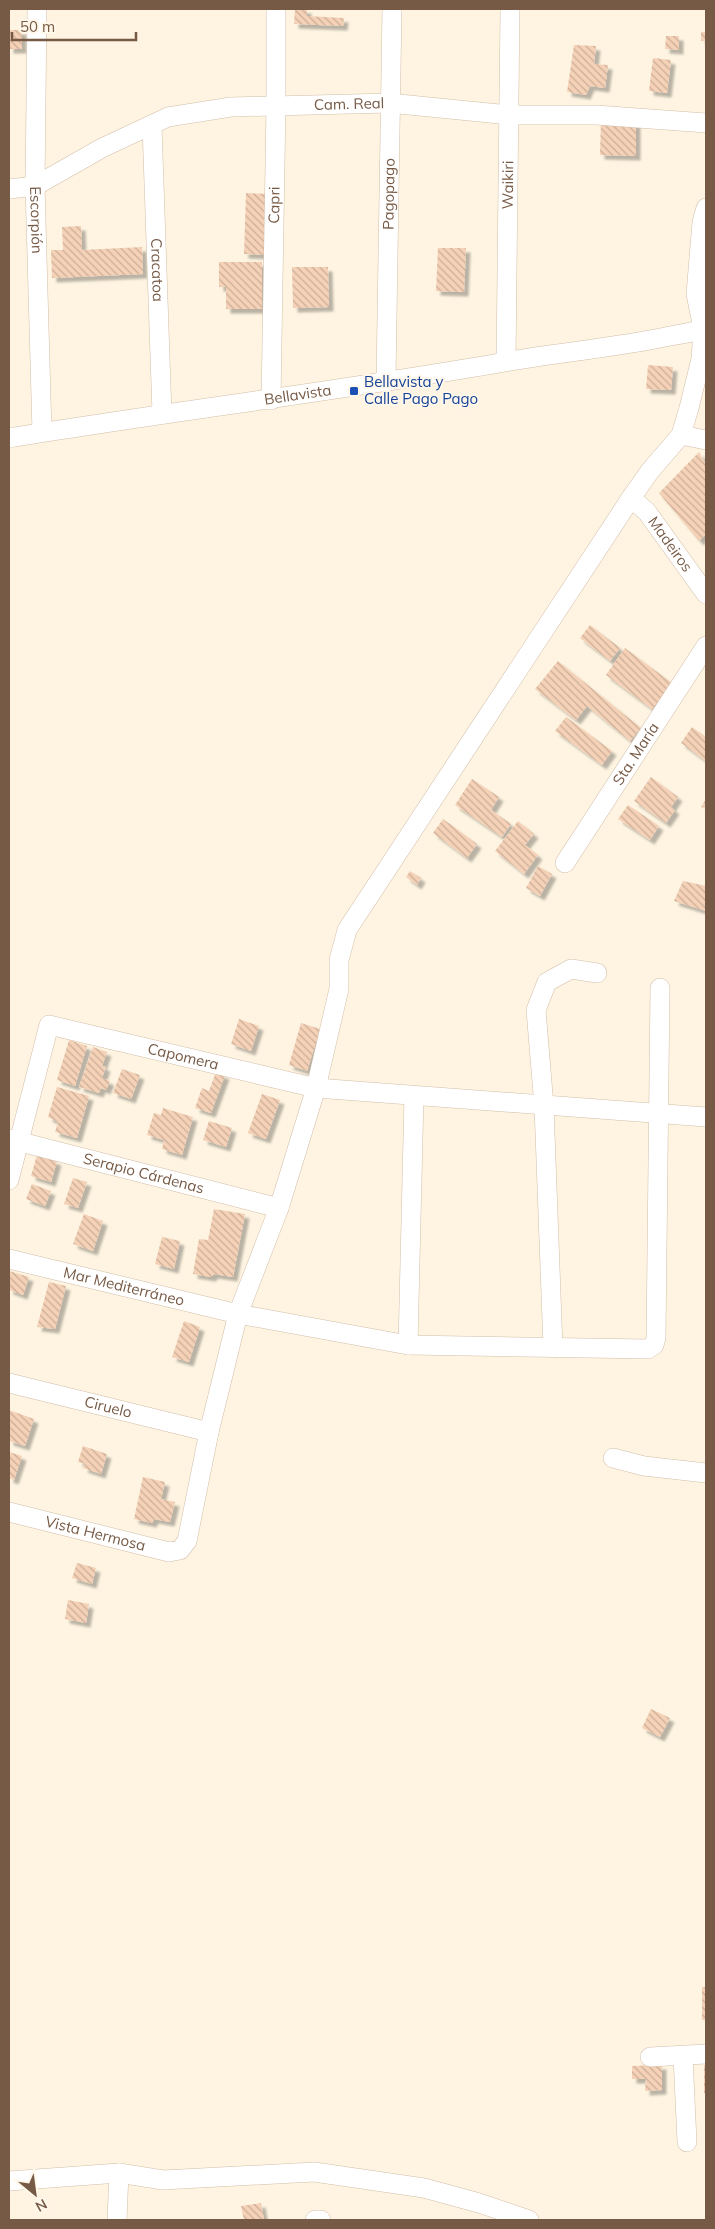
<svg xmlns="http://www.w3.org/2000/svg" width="715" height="2229" font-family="Mulish,sans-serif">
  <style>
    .building { fill: url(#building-back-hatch); filter: url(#shadow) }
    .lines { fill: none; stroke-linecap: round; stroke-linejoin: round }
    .minor-casing { stroke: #d2beaa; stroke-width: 20 }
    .minor { stroke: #fff; stroke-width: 19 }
    .transit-dot { fill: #1a4fb4; stroke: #fff7e9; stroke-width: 2 }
    .labels { text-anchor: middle; stroke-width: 4; stroke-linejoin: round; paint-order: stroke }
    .street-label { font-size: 15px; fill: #775a46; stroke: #fff7e9 }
    .transit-label { font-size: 15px; fill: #164399; stroke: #fff7e9; text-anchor: start }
  </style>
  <defs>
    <pattern id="building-back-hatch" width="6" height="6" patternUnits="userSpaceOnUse" patternTransform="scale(1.25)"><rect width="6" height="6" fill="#f5d2b7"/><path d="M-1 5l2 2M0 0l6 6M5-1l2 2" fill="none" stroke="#cbad97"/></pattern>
    <filter id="shadow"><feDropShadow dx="4.5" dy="4.5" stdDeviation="1" flood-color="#0004"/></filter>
  </defs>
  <rect width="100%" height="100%" fill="#fef4e1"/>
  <!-- building -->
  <path class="building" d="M295,9H307V16L344,18L343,26L294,24Z
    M9,30H22V49H9Z
    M701,32H706V41H701Z
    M666,36H679V50L665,49Z
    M574,45L596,46L594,64L608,65L605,88L590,86L586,95L567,92Z
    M653,58L671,60L667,93L649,91Z
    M601,121L636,122V156L600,155Z
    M246,193L268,194L266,255L244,254Z
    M81,226L82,250L142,247L143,274L52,278L51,250H63L62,227Z
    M438,248H466L464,292L436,291Z
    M219,262H262V309H226V287H219Z
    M292,267H328L329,307L293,308Z
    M648,365L673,367L671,390L646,389Z
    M699,452L706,465V534L699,541L659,493Z
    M590,625L620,648L610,661L580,638Z
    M625,648L672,683L652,709L606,675Z
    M558,661L641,728L630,741L587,706L576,720L535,689Z
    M566,717L612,751L602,765L555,731Z
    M692,727L706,737V761L681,743Z
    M651,777L678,797L671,807L675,810L666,823L634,801Z
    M472,779L499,797L491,810L511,824L502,837L455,805Z
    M706,799V808L701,807Z
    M628,805L659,826L650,840L618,819Z
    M443,819L477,844L467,858L433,833Z
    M518,821L534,834L525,845L538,855L524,874L495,851Z
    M538,866L552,874L540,896L526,888Z
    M410,871L421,878L417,885L406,877Z
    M683,881L706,886V911L674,901Z
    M239,1019L259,1026L251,1051L231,1044Z
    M301,1023L320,1029L307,1071L289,1065Z
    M69,1040L87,1046L75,1086L57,1080Z
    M93,1047L107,1052L102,1066L106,1067L102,1078L110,1081L106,1090L101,1088L99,1093L79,1087Z
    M122,1069L140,1075L131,1099L113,1093Z
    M216,1072L225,1075L211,1113L195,1108L202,1088L209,1091Z
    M57,1087L89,1096L77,1138L55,1132L58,1122L48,1117Z
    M262,1094L280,1100L266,1139L248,1133Z
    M163,1108L193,1117L182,1155L162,1149L164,1140L147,1135L154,1113L161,1115Z
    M209,1121L232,1128L226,1147L203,1140Z
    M37,1155L57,1161L51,1182L31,1176Z
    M73,1178L87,1182L78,1208L64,1204Z
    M32,1184L51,1191L45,1206L26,1199Z
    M214,1209L245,1214L233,1277L214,1274L211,1277L193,1274L199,1239L208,1240Z
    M84,1214L103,1221L93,1251L73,1244Z
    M162,1237L180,1241L174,1269L155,1264Z
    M9,1271L29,1277L23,1295L9,1290Z
    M49,1282L66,1286L55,1329L37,1327Z
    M184,1321L200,1327L189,1362L172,1357Z
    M9,1410L34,1419L25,1446L9,1441Z
    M83,1446L107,1454L101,1474L83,1468L85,1464L78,1462Z
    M9,1452L22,1456L14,1480L9,1478Z
    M143,1477L165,1482L161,1499L175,1502L170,1522L154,1519L152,1523L134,1519Z
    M77,1563L96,1568L92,1584L72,1578Z
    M68,1600L89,1604L86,1623L65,1619Z
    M651,1709L670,1718L660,1737L642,1728Z
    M702,1987H706V2020H702Z
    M662,2065V2090L645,2091L646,2079H632V2066Z
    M704,2065H706V2093H704Z
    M261,2203L264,2220H244L241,2206Z"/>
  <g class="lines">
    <!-- minor casing -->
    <g class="minor-casing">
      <g id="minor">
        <path id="s1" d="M37,9L35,186L42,432"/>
        <path id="s2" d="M152,126L162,414"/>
        <path id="s3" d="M9,189L35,186L102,148L168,117L231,107L389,103L510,115H596L706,123"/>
        <path id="s4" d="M506,361L510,9"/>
        <path id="s5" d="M386,380L392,9"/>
        <path id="s6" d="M271,400L276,106V9"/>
        <path d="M681,435L706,440"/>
        <path id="s7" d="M9,438C174,411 340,391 505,362C560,352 615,348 670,336C682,334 695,332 706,328"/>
        <path id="s8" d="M631,498L647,512L706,594"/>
        <path id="s9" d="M565,863L706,646"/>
        <path id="s10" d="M9,1139L279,1208"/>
        <path id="s11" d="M9,1180L49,1025L316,1088L706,1117"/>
        <path id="s12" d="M9,1259L238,1314L408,1345L648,1349L654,1345L656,1338L660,988"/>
        <path d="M408,1345L414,1096"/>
        <path d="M553,1348L544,1106L536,1010L547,982L571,969L597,973"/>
        <path id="s13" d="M9,1383L209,1432"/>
        <path d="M613,1458L644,1466L706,1473"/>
        <path id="s14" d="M9,1512L169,1552L180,1550L187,1541L209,1432L238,1314L279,1208L316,1088L339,989V960L347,930L631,498L650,471L681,435L689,408L701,359L703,329L696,294L702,222L706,208"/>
        <path d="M683,2056L687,2142"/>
        <path d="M650,2057L706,2054"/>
        <path d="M9,2181L119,2173L163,2180L314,2172L424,2188L479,2203L529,2220"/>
        <path d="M117,2220L119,2173"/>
        <path d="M315,2220H321"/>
      </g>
    </g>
    <!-- minor -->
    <use href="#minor" class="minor"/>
  </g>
  <!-- markers -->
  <rect class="transit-dot" x="349" y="386" width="10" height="10" rx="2.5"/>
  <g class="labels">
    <!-- street labels -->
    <g class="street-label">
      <text dy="5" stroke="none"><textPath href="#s3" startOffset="358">Cam. Real</textPath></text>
      <text dy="5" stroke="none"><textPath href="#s4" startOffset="176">Waikiri</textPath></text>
      <text dy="5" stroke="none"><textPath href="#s5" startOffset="186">Pagopago</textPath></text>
      <text dy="5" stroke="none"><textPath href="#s6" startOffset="195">Capri</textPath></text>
      <text dy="5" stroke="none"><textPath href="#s1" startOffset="211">Escorpión</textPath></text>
      <text dy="5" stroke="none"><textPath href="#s2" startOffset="144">Cracatoa</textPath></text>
      <text dy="5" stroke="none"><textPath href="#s7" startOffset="292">Bellavista</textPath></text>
      <text dy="5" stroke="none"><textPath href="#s8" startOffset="61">Madeiros</textPath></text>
      <text dy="5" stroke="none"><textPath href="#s9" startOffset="130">Sta. María</textPath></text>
      <text dy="5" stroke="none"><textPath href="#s11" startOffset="298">Capomera</textPath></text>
      <text dy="5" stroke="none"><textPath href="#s10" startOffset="139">Serapio Cárdenas</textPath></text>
      <text dy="5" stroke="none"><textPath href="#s12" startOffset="118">Mar Mediterráneo</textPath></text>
      <text dy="5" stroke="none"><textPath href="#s13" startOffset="102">Ciruelo</textPath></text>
      <text dy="5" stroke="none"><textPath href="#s14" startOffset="89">Vista Hermosa</textPath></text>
    </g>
    <!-- transit labels -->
    <g class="transit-label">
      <text x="364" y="387">Bellavista y<tspan x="364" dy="17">Calle Pago Pago</tspan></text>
    </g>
  </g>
  <!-- border -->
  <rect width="715" height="2229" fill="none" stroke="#775a46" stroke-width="20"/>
  <!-- north arrow -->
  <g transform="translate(35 2194) rotate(151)" stroke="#fff7e9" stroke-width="4" paint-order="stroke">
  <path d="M0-4L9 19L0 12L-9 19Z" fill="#775a46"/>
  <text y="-8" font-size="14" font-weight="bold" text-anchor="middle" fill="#775a46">N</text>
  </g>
  <!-- scale -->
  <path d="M12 32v8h124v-8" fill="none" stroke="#775a46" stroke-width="2.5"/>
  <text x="20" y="32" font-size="15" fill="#775a46" stroke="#fff7e9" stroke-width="4" paint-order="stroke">50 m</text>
</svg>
